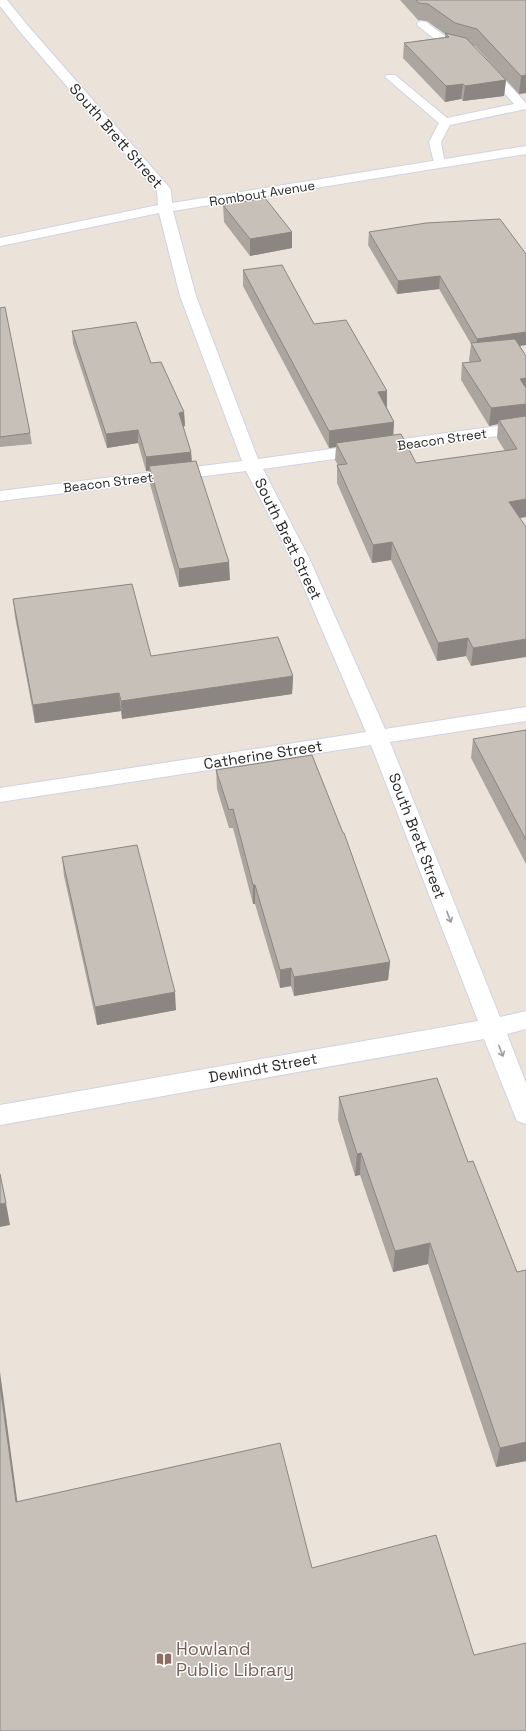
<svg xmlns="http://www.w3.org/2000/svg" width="526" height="1731" font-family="'Space Grotesk',sans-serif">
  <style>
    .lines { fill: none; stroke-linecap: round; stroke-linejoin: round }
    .service-casing { stroke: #cfd3e2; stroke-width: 2 }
    .minor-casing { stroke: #cfd3e2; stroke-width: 2 }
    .service { fill: #fff; fill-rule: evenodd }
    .minor { fill: #fff; fill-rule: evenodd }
    .wall { fill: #aaa59f }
    .shaded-wall { fill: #8b8682 }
    .building { fill: #c6c0b9; stroke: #8b8682 }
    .oneway { stroke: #9e9e9e }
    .labels { text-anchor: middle; stroke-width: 3; stroke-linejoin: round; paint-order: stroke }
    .far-street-label { font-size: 13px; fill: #282828; stroke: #fff }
    .street-label { font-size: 15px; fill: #282828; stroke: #fff }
    .near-education-label { font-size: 18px; fill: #785e54; stroke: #fff; text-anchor: start }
  </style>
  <rect width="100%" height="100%" fill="#ebe3d9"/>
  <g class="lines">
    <!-- service casing -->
    <g class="service-casing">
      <path id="service" d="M422,21L426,22L453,42L467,46L469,48L463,51L445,47L418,26L417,24L418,22Z
        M487,64L491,65L526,103V109L450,125L441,142L445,164L443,167H435L429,142L439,123L385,77L387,75H395L447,118L514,104L481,67Z"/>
    </g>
    <!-- minor casing -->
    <g class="minor-casing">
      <path id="minor" d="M0,0H7L29,27L169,187L171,190L172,203L526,146V154L173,211L196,296L258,459L526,422V432L263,469L310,560L385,729L526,707V721L390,742L500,1017L526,1011V1029L507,1034L526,1083V1124L517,1121L514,1114L484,1039L0,1125V1105L478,1021L371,745L0,802V788L366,732L292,560L246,471L0,501V491L242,461L180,296L159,213L0,246V238L158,205L157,191L21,33L0,6Z"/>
    </g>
    <!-- service -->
    <use href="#service" class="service"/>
    <!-- minor -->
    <use href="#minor" class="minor"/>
  </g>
  <!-- wall -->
  <path class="wall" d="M400,0H526V93L519,94L475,46H473L506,80L504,96L463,101L461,99L445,102L403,58L404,43L445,37V34L427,21L418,20Z
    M223,205L292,232V248L250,256L224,222Z
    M369,232L526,254V345L520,346L526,356V517L520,518L471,666L466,656L437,661L391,560L372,563L337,483V465H338L335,460L336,447L329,448L243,286V270L314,324L387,391V408L394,422L393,435L416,463L505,451L497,438L498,424L489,426L461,380L462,363L470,362L469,360L471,344L439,289L397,294L368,245Z
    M0,308L30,433L32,444L0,447Z
    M72,331L151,363L184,412L185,426L183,427L191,452L192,461L230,580L179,587L150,484L149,471H146L138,443L107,448L73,344Z
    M13,599L151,656L293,676L292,694L122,719L121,711L35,723L15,617Z
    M526,730V864L471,758L473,739Z
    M216,770L390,962L388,980L294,996L291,986L280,988L255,904H253L233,828H229L217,789Z
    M62,857L176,1010L97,1025L64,876Z
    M339,1097L468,1162L517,1272L526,1270V1461L496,1467L428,1264L393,1272L360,1175L355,1176L338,1120Z"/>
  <!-- shaded-wall -->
  <path class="shaded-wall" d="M526,75V93L519,94L521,76Z
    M506,80L504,96L463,101L465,86Z
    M463,84L461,99L445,102L446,86Z
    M292,232V248L250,256V239Z
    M440,276L439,289L397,294L398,281Z
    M526,332V345L476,352L477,339Z
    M526,378V395L520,379Z
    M387,391V408L378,392Z
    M526,404V421L499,420L498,424L489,426L491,408Z
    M184,412L185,426L179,427V413Z
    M394,422L393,439L336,443V447L329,448V431Z
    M138,430V443L107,448L106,434Z
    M191,452L192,466H149V471H146V457Z
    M526,499V517L507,520L509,502Z
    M392,542L391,560L372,563L373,545Z
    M229,562L230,580L179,587V569Z
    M468,638L466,656L437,661L438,643Z
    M526,639V657L471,666L473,648Z
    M293,676L292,694L122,719L121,701Z
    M119,693L121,711L35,723L33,705Z
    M253,885H255V904H253Z
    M390,962L388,980L294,996V977Z
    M291,968V986L280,988V970Z
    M175,992L176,1010L97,1025L95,1007Z
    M361,1153L360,1175L355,1176L357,1154Z
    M6,1203L10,1225L0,1227V1204Z
    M430,1243L428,1264L393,1272L395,1251Z
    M0,1372L20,1521L16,1502L0,1385Z
    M526,1442V1461L496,1467L500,1448Z"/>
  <!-- building -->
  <path class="building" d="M416,0H526V75L521,76L477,29L455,23L428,4L419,3Z
    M445,33L466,38L506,80L465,86L463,84L446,86L404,43L449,37Z
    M265,198L292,232L250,239L223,205Z
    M500,219L526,254V332L477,339L440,276L398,281L369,232L426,223Z
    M282,265L314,324L346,320L387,391L378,392L394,422L329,431L243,270Z
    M5,307L30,433L0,437V308Z
    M136,322L151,363L161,362L184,412L179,413L191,452L146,457L138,430L106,434L72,331Z
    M515,339L526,356V378L520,379L526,388V404L491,408L462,363L481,361L471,343Z
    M526,416V499L509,502L526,527V639L473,648L468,638L438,643L392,542L373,545L337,465L347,464L336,443L401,434L416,463L517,449L499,420Z
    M196,461L229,562L179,569L149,466Z
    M132,584L151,656L278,637L293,676L121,701L119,693L33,705L13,599Z
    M526,730V840L473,739Z
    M312,755L343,833H344L390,962L294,977L291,968L280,970L255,885H253L233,809L229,810L216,770Z
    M137,845L175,992L95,1007L62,857Z
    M437,1078L468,1162L473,1161L517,1272L526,1270V1442L500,1448L430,1243L395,1251L361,1153L357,1154L339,1097Z
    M0,1174L6,1203L0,1204Z
    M0,1385L16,1502L280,1443L312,1568L436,1535L474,1655L526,1643V1731H0Z"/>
  <!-- one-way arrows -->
  <defs><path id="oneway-shaft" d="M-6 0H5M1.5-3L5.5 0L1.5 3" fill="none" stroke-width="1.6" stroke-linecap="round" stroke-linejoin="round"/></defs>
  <g class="oneway">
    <use href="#oneway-shaft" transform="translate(449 917) rotate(69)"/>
    <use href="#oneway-shaft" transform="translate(501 1051) rotate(69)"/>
  </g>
  <!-- icons -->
  <defs>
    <g id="library-bare" transform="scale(1.2)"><path d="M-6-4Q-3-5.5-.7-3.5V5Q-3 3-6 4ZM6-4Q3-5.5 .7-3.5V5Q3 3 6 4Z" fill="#8d6e63" stroke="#fff" stroke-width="2.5" paint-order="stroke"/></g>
  </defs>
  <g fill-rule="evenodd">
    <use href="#library-bare" x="164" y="1659"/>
  </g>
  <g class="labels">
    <!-- far-street labels -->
    <g class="far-street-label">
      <text transform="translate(262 193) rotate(-9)" y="5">Rombout Avenue</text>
      <text transform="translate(442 439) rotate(-8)" y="5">Beacon Street</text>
      <text transform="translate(108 482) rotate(-7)" y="5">Beacon Street</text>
    </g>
    <!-- street labels -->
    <g class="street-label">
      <text transform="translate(116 136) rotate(49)" y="5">South Brett Street</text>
      <text transform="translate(288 539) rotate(64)" y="5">South Brett Street</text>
      <text transform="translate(263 755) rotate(-9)" y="5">Catherine Street</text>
      <text transform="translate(417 836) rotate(69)" y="5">South Brett Street</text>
      <text transform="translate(263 1068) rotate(-10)" y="5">Dewindt Street</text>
    </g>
    <!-- near-education labels -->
    <g class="near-education-label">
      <text x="176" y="1655">Howland<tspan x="176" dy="21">Public Library</tspan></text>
    </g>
  </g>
</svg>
